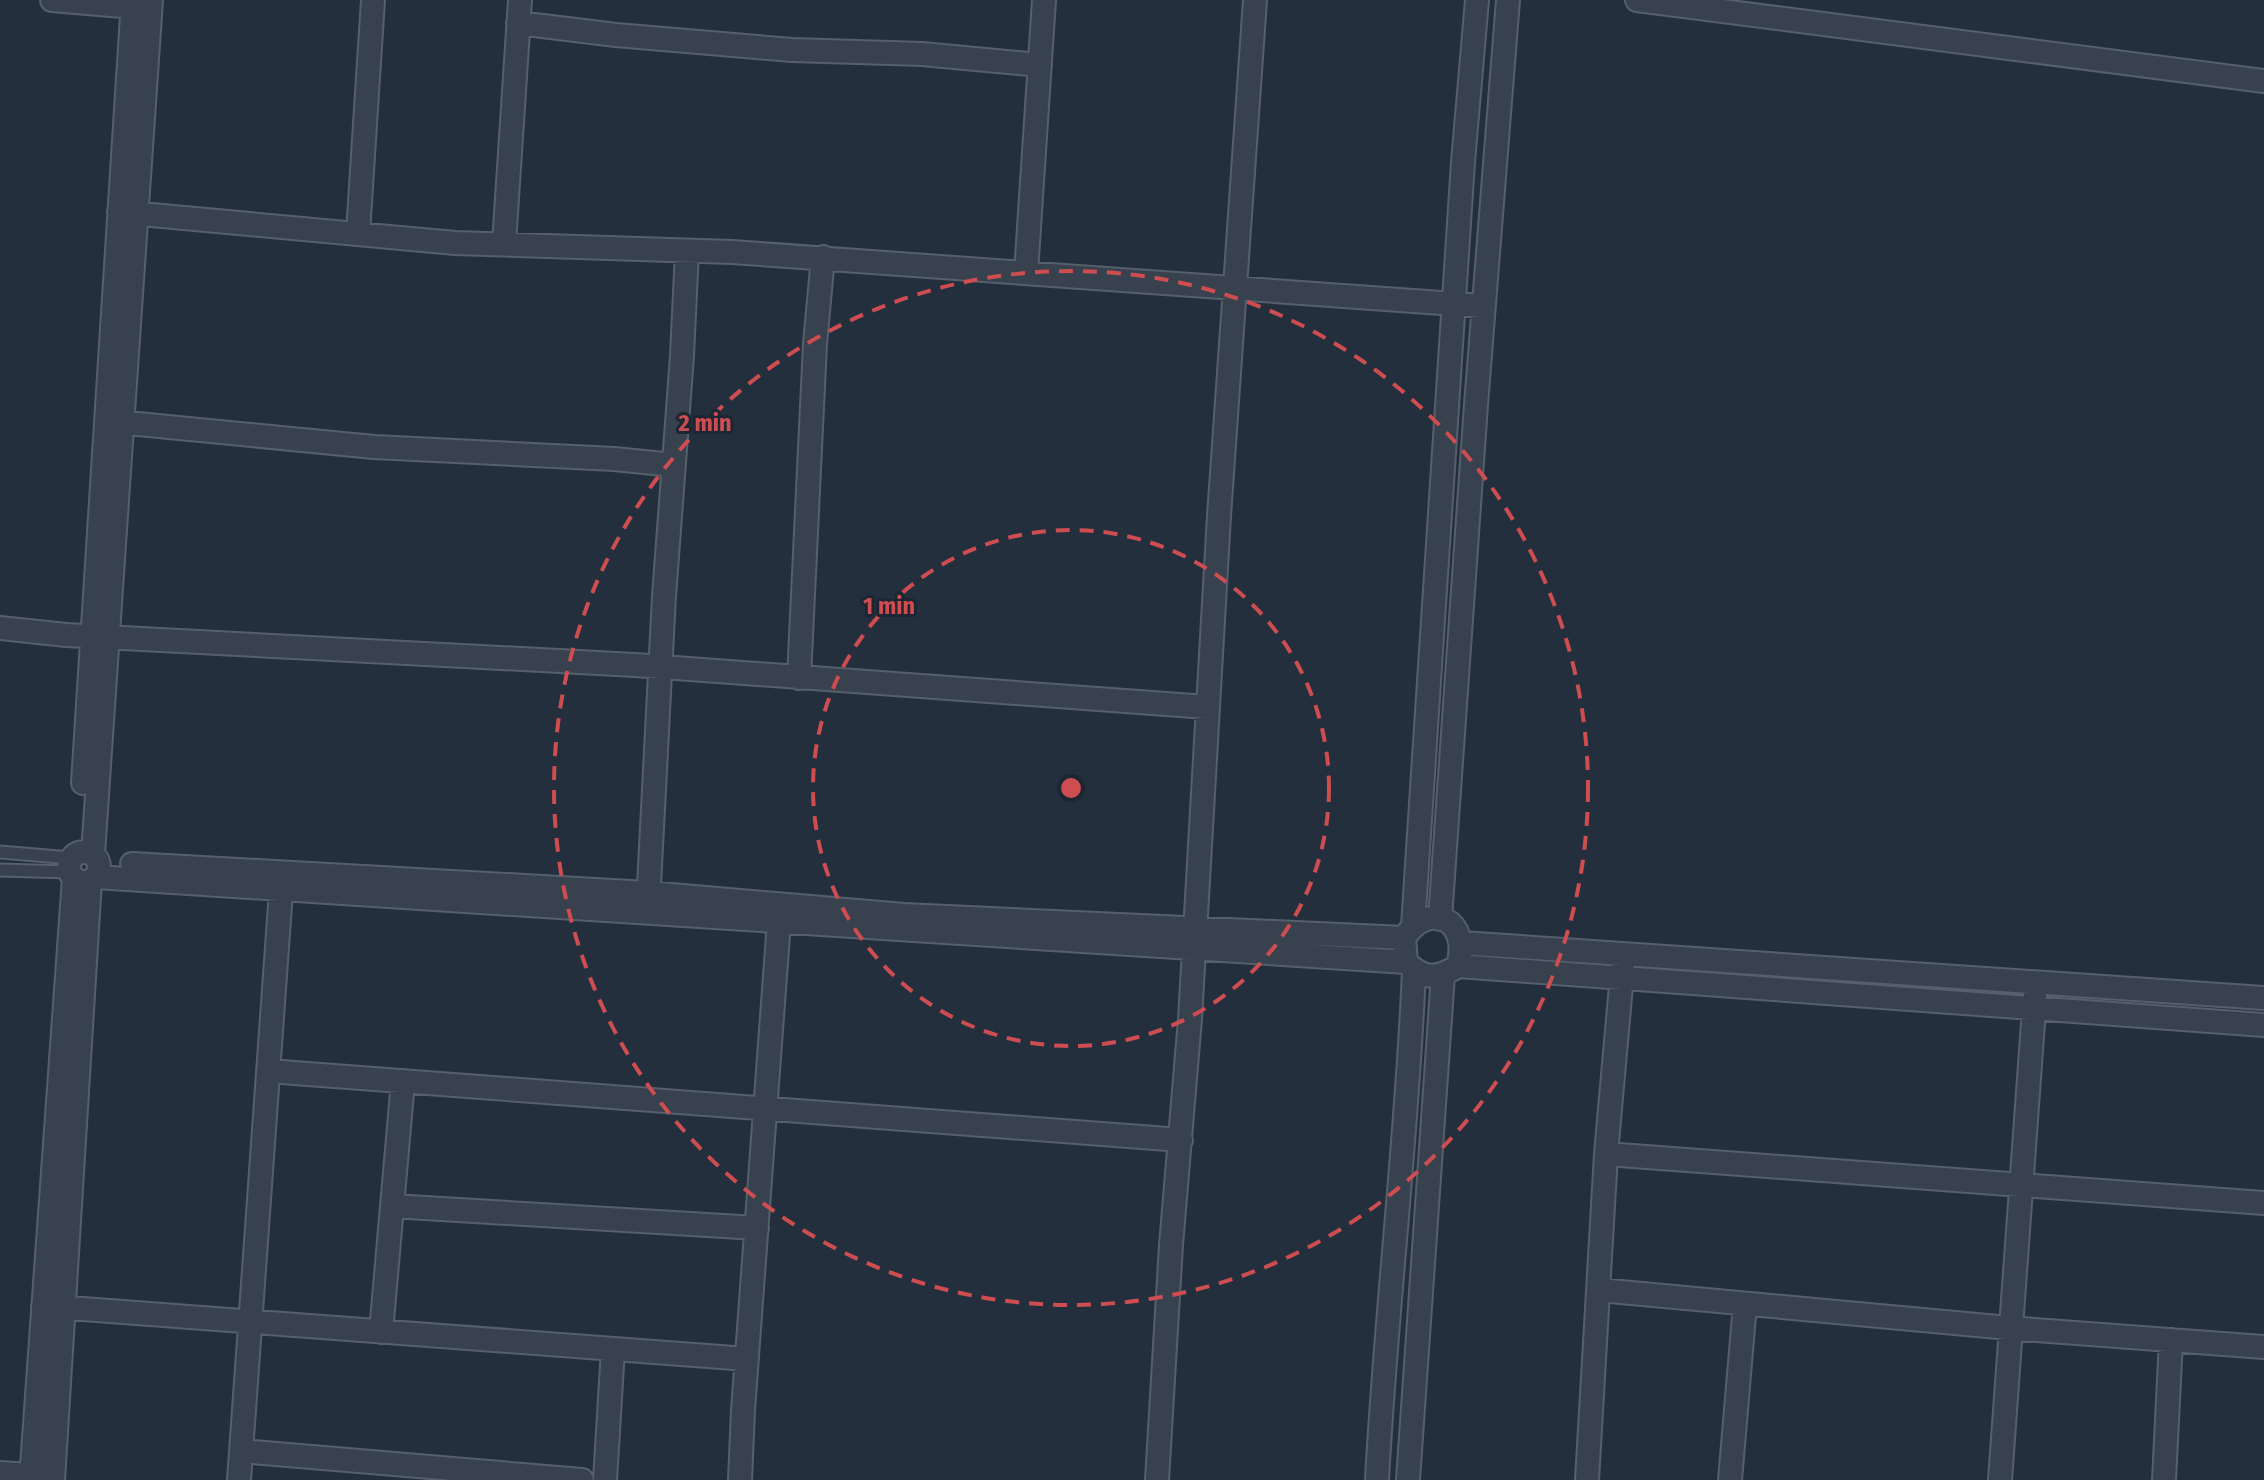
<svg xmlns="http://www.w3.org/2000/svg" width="2264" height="1480" font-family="'Fira Sans Condensed',sans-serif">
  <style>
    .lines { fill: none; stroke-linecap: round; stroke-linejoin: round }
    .service-casing { stroke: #565f6c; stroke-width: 15 }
    .minor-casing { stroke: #565f6c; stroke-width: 26 }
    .service { stroke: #38414e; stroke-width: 11 }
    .minor { stroke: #38414e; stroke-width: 22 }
    .ring { fill: none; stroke: #ce4d50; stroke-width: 4; stroke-dasharray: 14 10 }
    .centre { fill: #ce4d50; stroke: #1d2633; stroke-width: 4 }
    .ring-label { font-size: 24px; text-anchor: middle; font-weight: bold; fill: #ce4d50; stroke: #1d2633; stroke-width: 6; stroke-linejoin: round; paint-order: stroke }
  </style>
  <rect width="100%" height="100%" fill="#242f3e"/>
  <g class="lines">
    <!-- service casing -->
    <g class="service-casing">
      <path id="service" d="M0,852L71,858
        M0,870L69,872"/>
    </g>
    <!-- minor casing -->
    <g class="minor-casing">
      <path id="minor" d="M52,0L146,8
        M1637,0L2264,81
        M518,23L616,35L792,50L922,54L1040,65
        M119,212L455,243L732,252L1483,306
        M358,233L373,0
        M504,244L520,0
        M1026,273L1044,0
        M107,421L374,447L614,459L674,465
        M0,628L66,635L635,665L1207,707
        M799,678L815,344L823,257
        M83,783L133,0
        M69 867a15 15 0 1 1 30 0a15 15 0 1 1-30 0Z
        M93,854L151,0
        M132,864L648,893L904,915L1404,938
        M96,877L1406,962
        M648,905L664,596L682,356L687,251
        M1440,919L1476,405L1508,0
        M1413,926L1463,162L1477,0
        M1462,943L2264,998
        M1458,966C1471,920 1430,899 1404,938L1406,962C1423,980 1438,979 1458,966L2264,1025
        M268,1071L1181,1140
        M1606,1154L2264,1203
        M392,1206L757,1228
        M1599,1290L2009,1328L2264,1347
        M43,1306L747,1359
        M381,1332L403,1081
        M241,1451L582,1480
        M0,1473L31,1475
        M31,1480L74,878
        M53,1480L90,881
        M239,1480L282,877
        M605,1480L613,1349
        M740,1480L743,1410L780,908
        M1157,1480L1171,1245L1190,1019L1219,516L1255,0
        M1377,1480C1386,1310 1407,1141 1414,970
        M1408,1480L1443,975
        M1587,1480L1606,1154L1623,963
        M1730,1480L1745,1304
        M2000,1480L2035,995
        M2164,1480L2171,1340"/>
    </g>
    <!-- service -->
    <use href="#service" class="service"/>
    <!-- minor -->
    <use href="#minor" class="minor"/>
  </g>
  <!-- distance rings -->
  <g class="ring">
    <circle cx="1071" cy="788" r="258"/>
    <circle cx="1071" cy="788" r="517"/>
  </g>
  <circle cx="1071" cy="788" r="12" class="centre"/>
  <g class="ring-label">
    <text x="705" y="431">2 min</text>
    <text x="889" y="614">1 min</text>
  </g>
</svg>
